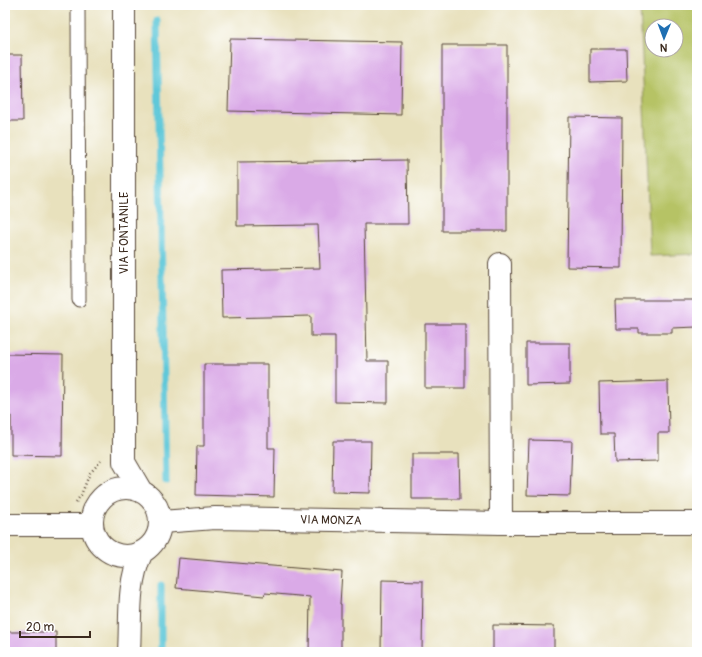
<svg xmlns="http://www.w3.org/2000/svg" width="702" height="657" font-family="Pangolin,sans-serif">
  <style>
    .green { fill: #b6c365; stroke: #787642; fill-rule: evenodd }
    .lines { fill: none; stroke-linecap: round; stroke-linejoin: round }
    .stream { stroke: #5ec8d9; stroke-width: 7 }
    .building { fill: #daaae7 }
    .service-casing { stroke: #554536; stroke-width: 15 }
    .minor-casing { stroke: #554536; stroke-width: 24 }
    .tertiary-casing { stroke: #554536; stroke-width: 24 }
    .path { stroke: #554536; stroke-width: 2.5; stroke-dasharray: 1 3; stroke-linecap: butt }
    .service { stroke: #fff; stroke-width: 13 }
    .minor { stroke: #fff; stroke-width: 22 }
    .tertiary { stroke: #fff; stroke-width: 22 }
    .labels { text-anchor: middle; stroke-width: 3; stroke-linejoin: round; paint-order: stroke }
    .street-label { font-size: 12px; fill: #3b2a1e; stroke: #fff }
  </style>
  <rect width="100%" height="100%" fill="#fff"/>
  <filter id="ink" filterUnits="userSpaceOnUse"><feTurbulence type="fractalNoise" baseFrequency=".025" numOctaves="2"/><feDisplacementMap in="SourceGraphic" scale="8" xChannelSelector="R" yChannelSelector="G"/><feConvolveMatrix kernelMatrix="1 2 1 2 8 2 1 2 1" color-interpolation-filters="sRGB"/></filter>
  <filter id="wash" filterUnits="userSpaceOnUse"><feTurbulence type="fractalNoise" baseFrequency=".012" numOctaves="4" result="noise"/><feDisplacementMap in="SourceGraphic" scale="16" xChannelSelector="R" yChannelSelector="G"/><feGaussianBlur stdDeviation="0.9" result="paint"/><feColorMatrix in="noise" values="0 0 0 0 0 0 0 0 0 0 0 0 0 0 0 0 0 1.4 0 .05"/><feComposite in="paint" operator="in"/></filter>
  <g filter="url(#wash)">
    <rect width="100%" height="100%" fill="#e8e1bd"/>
    <!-- green -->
    <path class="green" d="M640,5H697V254L650,256ZM652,26H676V50H652Z"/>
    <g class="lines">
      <!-- stream -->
      <path class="stream" d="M157,21L166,481
        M161,585V652"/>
    </g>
    <g id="blocks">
      <!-- building -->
      <path class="building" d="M230,39L402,42L401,115L228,111Z
        M442,45H507V231H442Z
        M590,49H626L627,81L590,82Z
        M5,55H22L23,121H5Z
        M569,117L622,118L621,268L567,267Z
        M407,160L408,224H364L367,361H388V403L335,402V336H311V316L222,318L221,270L320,268L318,225L237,226V162Z
        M615,300H697V327L672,328V333H639V329H616Z
        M425,324H465V388H425Z
        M526,343H570V384L526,385Z
        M5,354L63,355L62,456L11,455V416H5Z
        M204,364H268V448H275L274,497L196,495L197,446H204Z
        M668,381L669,433H658V461L615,462L614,434H600L599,383Z
        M529,440L572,441L570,496L527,495Z
        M333,441H371L370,493L332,492Z
        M412,454H459L460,499H412Z
        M179,558L342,572L340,604H341V652H309L310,597L265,593L264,596L176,588Z
        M382,580L423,581L422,652H381Z
        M493,625L554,626V652H493Z
        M8,632H56V652H8Z"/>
    </g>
  </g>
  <g filter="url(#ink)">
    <use href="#blocks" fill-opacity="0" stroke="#554536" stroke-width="1"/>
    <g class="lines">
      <!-- service casing -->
      <g class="service-casing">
        <path id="service" d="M78,5L79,300"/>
      </g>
      <!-- minor casing -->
      <g class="minor-casing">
        <g id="minor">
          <path d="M500,264L501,523"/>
          <path id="s1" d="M161,522L215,518L501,523H697"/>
          <path d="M5,525H92"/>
        </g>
      </g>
      <!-- tertiary casing -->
      <g class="tertiary-casing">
        <path id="tertiary" d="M124,5V462L141,491
          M92 522a34 34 0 1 1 68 0a34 34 0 1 1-68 0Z
          M129,652C131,619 127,585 141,554"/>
      </g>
      <!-- path -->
      <path class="path" d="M76,502L81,495L90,473L101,461"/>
      <!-- service -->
      <use href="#service" class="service"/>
      <!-- minor -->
      <use href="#minor" class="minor"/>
      <!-- tertiary -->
      <use href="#tertiary" class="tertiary"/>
    </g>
  </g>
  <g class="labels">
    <!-- street labels -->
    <g class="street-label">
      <text transform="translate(124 233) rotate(-90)" y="4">VIA FONTANILE</text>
      <text dy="4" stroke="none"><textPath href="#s1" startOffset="170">VIA MONZA</textPath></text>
    </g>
  </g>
  <!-- margin -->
  <rect width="702" height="657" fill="none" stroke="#fff" stroke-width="20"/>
  <!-- north arrow -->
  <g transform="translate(664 38) rotate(181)"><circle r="19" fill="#ffffff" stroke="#b1aaa5"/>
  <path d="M0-3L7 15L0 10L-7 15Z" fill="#1f6fb2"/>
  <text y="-6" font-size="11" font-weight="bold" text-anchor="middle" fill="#3b2a1e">N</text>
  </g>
  <!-- scale -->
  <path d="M20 631v6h70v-6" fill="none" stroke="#3b2a1e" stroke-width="2"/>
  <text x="26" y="631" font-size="12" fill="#3b2a1e" stroke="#ffffff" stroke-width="3" paint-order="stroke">20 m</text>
</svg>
